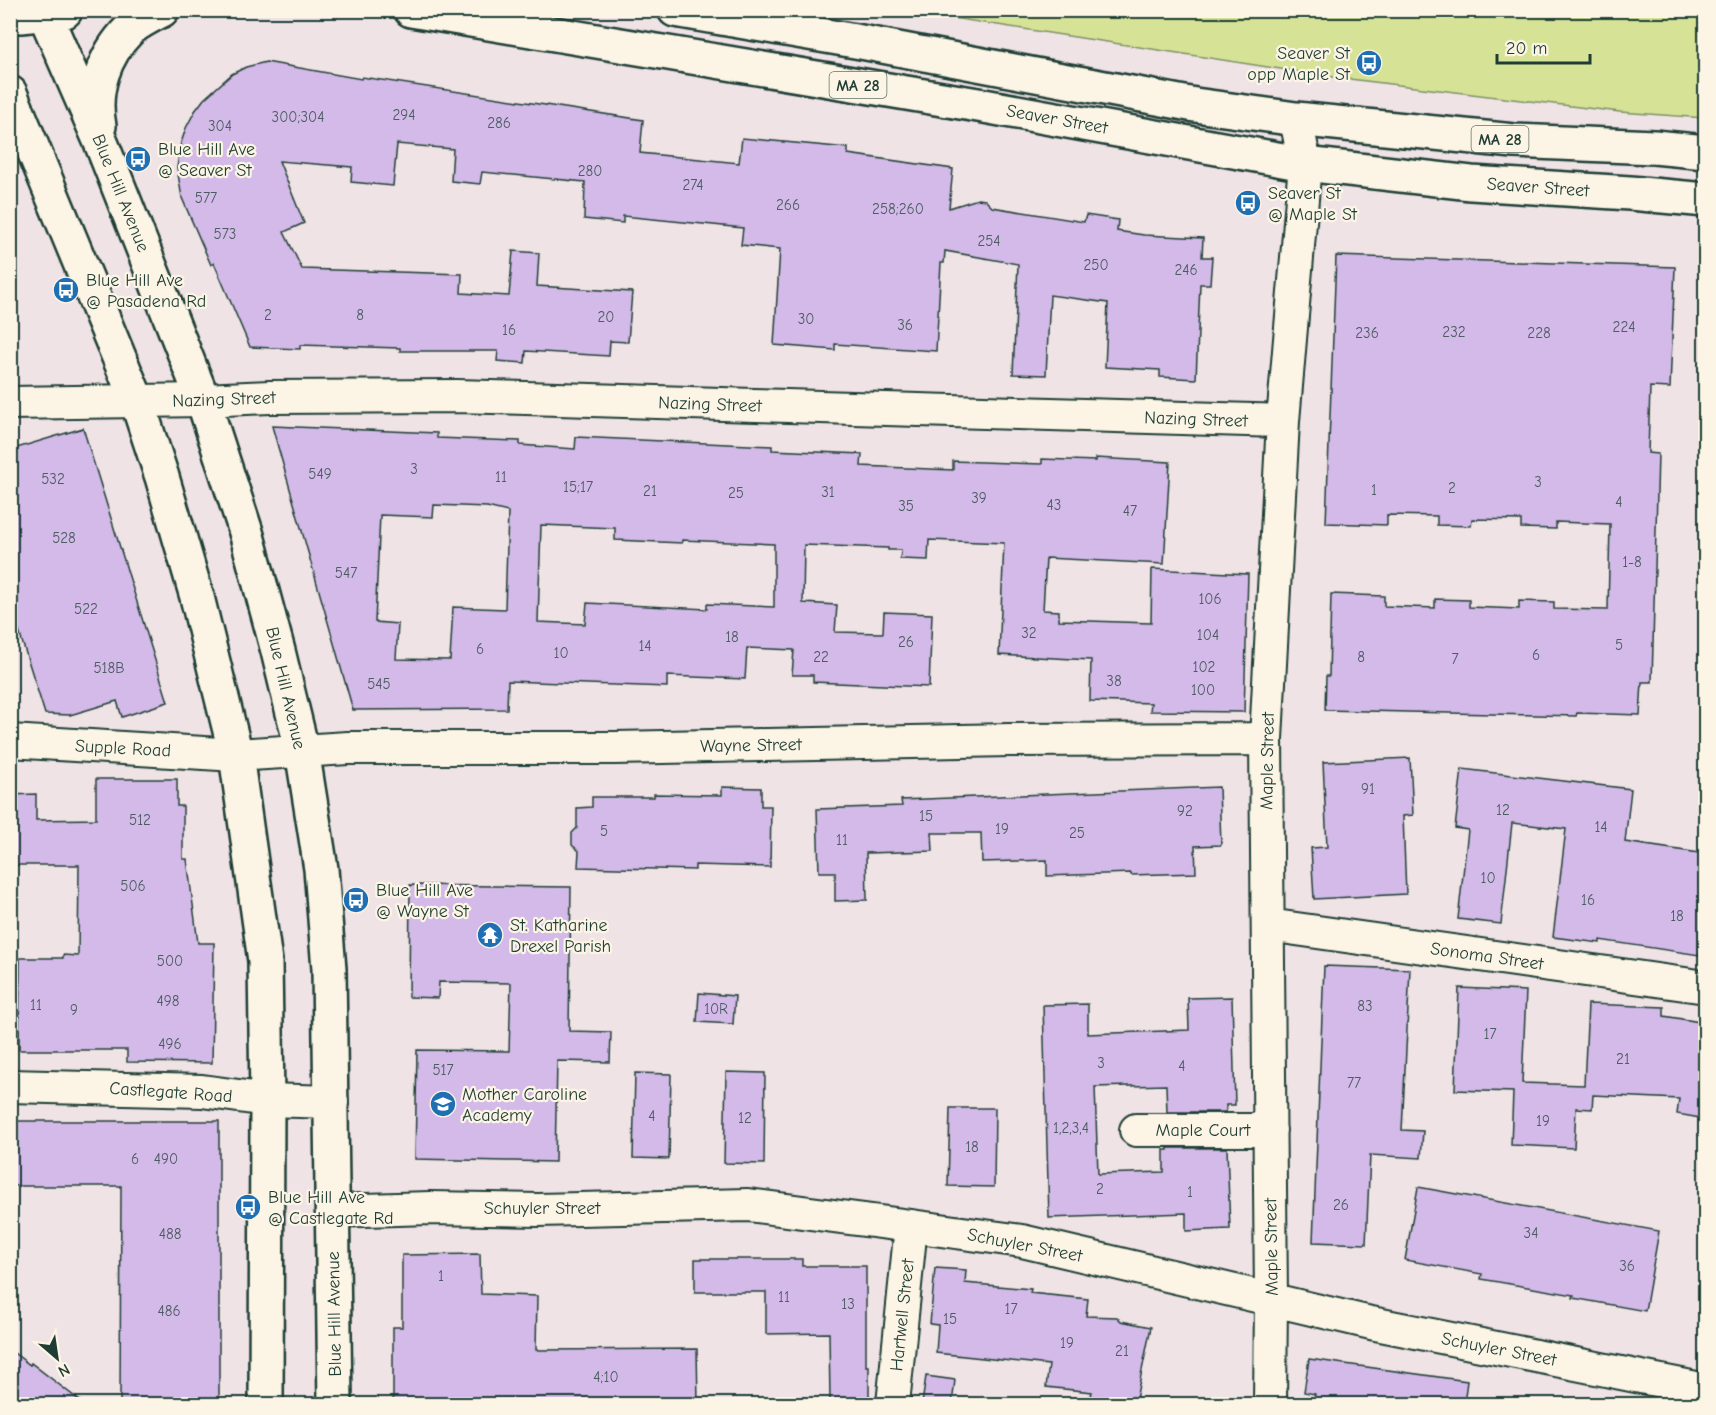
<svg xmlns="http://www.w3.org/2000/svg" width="1716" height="1415" font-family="'Comic Neue',sans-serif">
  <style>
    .green { fill: #d6e396; stroke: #7a9065; stroke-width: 1.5 }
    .building { fill: #d3bae9; stroke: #1f3d34; stroke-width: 1.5; fill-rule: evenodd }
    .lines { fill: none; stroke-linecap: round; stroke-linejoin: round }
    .minor-casing { stroke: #1f3d34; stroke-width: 36 }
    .major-casing { stroke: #1f3d34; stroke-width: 38 }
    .minor { stroke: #fcf5e5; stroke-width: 32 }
    .major { stroke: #fcf5e5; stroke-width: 33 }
    .labels { text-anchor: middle; stroke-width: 4.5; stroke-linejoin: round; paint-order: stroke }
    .number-label { font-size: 15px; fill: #4c5c61 }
    .shield { fill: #fcf5e5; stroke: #617469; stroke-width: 1.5 }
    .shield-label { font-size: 16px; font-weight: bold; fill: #1f3d34 }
    .poi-label { font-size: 18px; fill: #1f3d34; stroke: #fcf5e5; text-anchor: start }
    .street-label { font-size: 18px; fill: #1f3d34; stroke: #fcf5e5 }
  </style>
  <rect width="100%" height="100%" fill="#f0e3e6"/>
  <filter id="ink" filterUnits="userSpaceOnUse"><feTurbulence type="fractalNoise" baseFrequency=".0167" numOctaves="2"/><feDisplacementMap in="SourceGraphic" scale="12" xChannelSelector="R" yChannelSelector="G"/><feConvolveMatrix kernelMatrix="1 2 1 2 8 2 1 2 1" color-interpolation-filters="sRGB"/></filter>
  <g filter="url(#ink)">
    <!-- green -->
    <path class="green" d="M908,11H1705V118L1620,112L1325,76Z"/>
    <!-- building -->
    <path class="building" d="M266,62L361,79L362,77L643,120L640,153L739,163L742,138L848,148V154L953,169L949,208L978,199L985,200L992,207L1084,222L1086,215L1118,220L1117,231L1144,235L1203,238L1202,257H1212L1210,284H1200L1196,379L1160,377V370L1105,367L1108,303L1050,295L1046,375L1013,374L1018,264L945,251L944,263H941L936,351L835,344V350L774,345L780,249L741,245L743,228L623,216V223L584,219L585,182L482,172L480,184L451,181L453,149L397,144L393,186L351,182L352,167L279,161L304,223L284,232L302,269L462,274L461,293L509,296L513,251L539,253L537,286L632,292L628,342L610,341L609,356L526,351L525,363L497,361L498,351H400V348L300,345V349L250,347L214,263L211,265L182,198L177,168L180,146L186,128L195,111L204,99L232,74L246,67Z
      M1336,256L1675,267L1670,388L1650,387L1648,453L1658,454L1652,682H1642L1640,715L1577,713L1576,716L1325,710L1326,676H1329L1331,594L1384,596V606L1435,608V599L1469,600V607L1519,609V601L1554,602V609L1608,610L1610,524L1556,522V529L1521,528V520L1472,519L1471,526L1437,525V516L1387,515V525L1326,523Z
      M272,426L437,433V438L520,441V445L575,449L576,437L772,446V450L862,454L861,466L953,470V461L1042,464V459L1096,461V458L1170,462L1164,564L1046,558L1043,610L1059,611V620L1151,623L1152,569L1248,574L1244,712L1150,711L1151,703L1090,701L1091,660L999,655L1004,543L929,540L928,560L900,559L901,550H888V548L804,545L803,603L837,605L835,632L883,633L884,612L932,614L929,687L813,682V675H792L794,650L747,648L745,679L667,676V687L508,681L507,709L353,710ZM434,505L487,507L508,512L505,609L453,607L450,660L396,659L398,624L375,622L380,515L433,517ZM541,525L615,528V540L682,543V540L774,544V607L707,604V609L587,603L585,624L538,622Z
      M83,428L168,702L122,717L117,701L70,715L45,714L10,603V450Z
      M1410,758L1413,815L1403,816L1406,894L1314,899L1311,848L1327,847L1323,762Z
      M1462,769L1631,789L1625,842L1706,854V956L1600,940V943L1553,937L1566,829L1512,823L1501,924L1458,919L1468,830L1455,828Z
      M96,779H177V806H183V859H187L198,943H214L212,1063L127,1062V1050H19L20,958H63V955L78,956L79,865H10V795L36,794V820L96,819Z
      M722,787L761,788V806H771L770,867L695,865V870L578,867L579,851L572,845V833L577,828V808L592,807V797H654V794L722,795Z
      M1219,787L1221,845L1195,846L1196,873L1131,875V873L1047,876V860L982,862L981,833H932L933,851L866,853L867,900L835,901V872H819L817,809L902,806L901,800Z
      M410,885L571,887L569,1031L611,1032L610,1062L557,1061L555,1162L415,1159L417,1050L509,1051L511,983L439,982L438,998L409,997Z
      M1324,966L1410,969L1402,1130L1423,1131L1421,1158L1370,1155L1366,1244L1313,1242Z
      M1459,988L1526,991L1522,1083L1584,1085L1588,1004L1664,1007V1016L1706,1023V1119L1677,1114L1679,1099L1593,1095L1592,1109L1576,1108L1574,1148L1511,1145L1513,1092L1455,1090Z
      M699,993L735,996L733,1024L697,1022Z
      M1232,997L1235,1105H1226V1112H1167L1166,1085L1095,1087L1098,1174L1164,1172V1150H1168V1148H1227L1230,1229L1186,1231V1213L1049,1218L1043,1005L1088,1004V1034L1189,1030L1188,998Z
      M726,1072L765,1073L764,1164L724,1163Z
      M635,1073L671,1074L669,1159L633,1158Z
      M950,1108H995L994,1187L948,1186Z
      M10,1121H219V1404H120L121,1186H10Z
      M1418,1187L1659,1231L1645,1311L1573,1298L1574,1295L1481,1279L1482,1274L1405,1260Z
      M480,1254L481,1294L537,1296L536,1350L697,1349L698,1404H393V1327H402V1255Z
      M695,1259H802V1266H866V1366H869V1400L830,1401L829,1333L766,1334V1292H695Z
      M935,1268L966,1270L965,1283L1031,1289L1030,1293L1088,1299L1086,1316L1117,1317L1121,1321L1151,1327L1135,1404H1089L1092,1392L1046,1387L1049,1365L936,1353L938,1325L930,1324Z
      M10,1350L30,1365L31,1363L84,1404H10Z
      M1309,1359L1467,1381L1464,1404H1387L1363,1401L1362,1404H1313L1315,1394L1304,1392Z
      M926,1376L955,1380L952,1404H922Z"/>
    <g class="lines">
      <!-- minor casing -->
      <g class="minor-casing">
        <path id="minor" d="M10,403L203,400L270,397L457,396L1283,421
          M10,741L236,755L348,748H615L1009,740L1266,739
          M1268,925L1706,987
          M10,1086L202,1091L267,1100L332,1102
          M1136,1130H1270
          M332,1211L430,1208L538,1210L748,1205L911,1226L1022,1241L1371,1323L1706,1390
          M893,1404L911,1226
          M1270,1404L1271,1299L1266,739L1283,421L1305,164L1296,119"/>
      </g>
      <!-- major casing -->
      <g class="major-casing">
        <path id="major" d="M43,10L102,145L203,400L246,532L278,651L302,750L321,869L329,969L335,1404
          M411,10L984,106L1305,164L1471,183L1630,193L1706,200
          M675,10L861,42L1195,105L1296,119L1514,141L1654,147L1706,152
          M10,15L21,16L65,11
          M10,93L137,401L162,477L197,597L236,755L265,961L267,1100L266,1404
          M99,126C92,91 104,55 129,30C138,22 152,15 162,10"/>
      </g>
      <!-- minor -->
      <use href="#minor" class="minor"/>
      <!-- major -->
      <use href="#major" class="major"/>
    </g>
  </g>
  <!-- icons -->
  <defs>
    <g id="bus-disc" transform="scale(1.35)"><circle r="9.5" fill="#1f6fb2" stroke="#fcf5e5"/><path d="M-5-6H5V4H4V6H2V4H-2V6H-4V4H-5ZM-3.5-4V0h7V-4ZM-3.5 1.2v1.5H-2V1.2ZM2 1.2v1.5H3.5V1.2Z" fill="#fff"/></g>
    <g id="temple-disc" transform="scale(1.35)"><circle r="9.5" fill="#1f6fb2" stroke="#fcf5e5"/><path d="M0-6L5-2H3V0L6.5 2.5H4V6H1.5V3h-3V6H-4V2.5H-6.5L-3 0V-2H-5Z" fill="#fff"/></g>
    <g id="school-disc" transform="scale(1.35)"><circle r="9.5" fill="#1f6fb2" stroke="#fcf5e5"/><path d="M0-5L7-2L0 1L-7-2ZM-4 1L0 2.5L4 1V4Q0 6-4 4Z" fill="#fff"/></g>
  </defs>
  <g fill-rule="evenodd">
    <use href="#bus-disc" x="1369" y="63"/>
    <use href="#bus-disc" x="138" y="159"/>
    <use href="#bus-disc" x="1248" y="203"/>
    <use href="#bus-disc" x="66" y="290"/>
    <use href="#bus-disc" x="356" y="900"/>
    <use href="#temple-disc" x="490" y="935"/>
    <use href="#school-disc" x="443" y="1104"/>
    <use href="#bus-disc" x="248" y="1207"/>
  </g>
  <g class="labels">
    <!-- number labels -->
    <g class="number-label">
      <text x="404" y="120">294</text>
      <text x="298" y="122">300;304</text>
      <text x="499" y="128">286</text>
      <text x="220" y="131">304</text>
      <text x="590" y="176">280</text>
      <text x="693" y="190">274</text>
      <text x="206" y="203">577</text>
      <text x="788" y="210">266</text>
      <text x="898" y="214">258;260</text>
      <text x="225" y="239">573</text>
      <text x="989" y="246">254</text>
      <text x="1096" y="270">250</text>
      <text x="1186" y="275">246</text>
      <text x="268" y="320">2</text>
      <text x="360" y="320">8</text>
      <text x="606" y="322">20</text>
      <text x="806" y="324">30</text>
      <text x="905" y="330">36</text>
      <text x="1624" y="332">224</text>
      <text x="509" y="335">16</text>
      <text x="1454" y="337">232</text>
      <text x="1367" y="338">236</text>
      <text x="1539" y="338">228</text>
      <text x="414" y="474">3</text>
      <text x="320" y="479">549</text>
      <text x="501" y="482">11</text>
      <text x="53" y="484">532</text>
      <text x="1538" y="487">3</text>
      <text x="578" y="492">15;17</text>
      <text x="1452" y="493">2</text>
      <text x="1374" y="495">1</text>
      <text x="650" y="496">21</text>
      <text x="828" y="497">31</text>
      <text x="736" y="498">25</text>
      <text x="979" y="503">39</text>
      <text x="1619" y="507">4</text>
      <text x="1054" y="510">43</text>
      <text x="906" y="511">35</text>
      <text x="1130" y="516">47</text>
      <text x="64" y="543">528</text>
      <text x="1632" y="567">1-8</text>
      <text x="346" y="578">547</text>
      <text x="1210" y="604">106</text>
      <text x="86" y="614">522</text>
      <text x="1029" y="638">32</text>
      <text x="1208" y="640">104</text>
      <text x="732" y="642">18</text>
      <text x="906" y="647">26</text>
      <text x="1619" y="650">5</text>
      <text x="645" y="651">14</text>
      <text x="480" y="654">6</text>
      <text x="561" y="658">10</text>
      <text x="1536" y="660">6</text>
      <text x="821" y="662">22</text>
      <text x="1361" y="662">8</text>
      <text x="1455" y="664">7</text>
      <text x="1204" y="672">102</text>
      <text x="109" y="673">518B</text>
      <text x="1114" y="686">38</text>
      <text x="379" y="689">545</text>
      <text x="1203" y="695">100</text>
      <text x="1368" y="794">91</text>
      <text x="1503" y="815">12</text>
      <text x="1185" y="816">92</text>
      <text x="926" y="821">15</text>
      <text x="140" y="825">512</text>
      <text x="1601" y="832">14</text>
      <text x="1002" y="834">19</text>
      <text x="604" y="836">5</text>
      <text x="1077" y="838">25</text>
      <text x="842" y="845">11</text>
      <text x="1488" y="883">10</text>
      <text x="133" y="891">506</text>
      <text x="1588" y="905">16</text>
      <text x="1677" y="921">18</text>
      <text x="170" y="966">500</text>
      <text x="168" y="1006">498</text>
      <text x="36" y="1010">11</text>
      <text x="1365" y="1011">83</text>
      <text x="716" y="1014">10R</text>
      <text x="74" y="1015">9</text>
      <text x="1490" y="1039">17</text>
      <text x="170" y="1049">496</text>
      <text x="1623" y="1064">21</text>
      <text x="1101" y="1068">3</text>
      <text x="1182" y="1071">4</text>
      <text x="443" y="1075">517</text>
      <text x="1354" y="1088">77</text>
      <text x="652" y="1121">4</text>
      <text x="745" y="1123">12</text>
      <text x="1543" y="1126">19</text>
      <text x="1071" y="1133">1,2,3,4</text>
      <text x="972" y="1152">18</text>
      <text x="135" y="1164">6</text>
      <text x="166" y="1164">490</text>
      <text x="1100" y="1194">2</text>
      <text x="1190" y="1197">1</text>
      <text x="1341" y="1210">26</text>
      <text x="1531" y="1238">34</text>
      <text x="170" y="1239">488</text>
      <text x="1627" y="1271">36</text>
      <text x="441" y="1281">1</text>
      <text x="784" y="1302">11</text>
      <text x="848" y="1309">13</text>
      <text x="1011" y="1314">17</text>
      <text x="169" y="1316">486</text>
      <text x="950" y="1324">15</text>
      <text x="1067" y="1348">19</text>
      <text x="1122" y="1356">21</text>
      <text x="606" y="1382">4;10</text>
    </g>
    <!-- shield labels -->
    <g class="shield">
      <rect x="829.5" y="72" width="57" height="26" rx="4.5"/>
      <rect x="1471.5" y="126" width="57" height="26" rx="4.5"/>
    </g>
    <g class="shield-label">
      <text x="858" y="91">MA 28</text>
      <text x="1500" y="145">MA 28</text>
    </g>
    <!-- poi labels -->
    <g class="poi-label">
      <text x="1350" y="59" text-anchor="end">Seaver St<tspan x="1350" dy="21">opp Maple St</tspan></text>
      <text x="158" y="155">Blue Hill Ave<tspan x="158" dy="21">@ Seaver St</tspan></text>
      <text x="1268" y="199">Seaver St<tspan x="1268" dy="21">@ Maple St</tspan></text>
      <text x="86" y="286">Blue Hill Ave<tspan x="86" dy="21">@ Pasadena Rd</tspan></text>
      <text x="376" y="896">Blue Hill Ave<tspan x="376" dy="21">@ Wayne St</tspan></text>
      <text x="510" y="931">St. Katharine<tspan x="510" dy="21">Drexel Parish</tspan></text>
      <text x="462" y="1100">Mother Caroline<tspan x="462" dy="21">Academy</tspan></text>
      <text x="268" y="1203">Blue Hill Ave<tspan x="268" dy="21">@ Castlegate Rd</tspan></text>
    </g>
    <!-- street labels -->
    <g class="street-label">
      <text transform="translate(1057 119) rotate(10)" y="6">Seaver Street</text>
      <text transform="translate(1538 187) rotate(4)" y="6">Seaver Street</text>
      <text transform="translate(121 193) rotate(68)" y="6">Blue Hill Avenue</text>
      <text transform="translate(224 399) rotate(-2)" y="6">Nazing Street</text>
      <text transform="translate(710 404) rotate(2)" y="6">Nazing Street</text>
      <text transform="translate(1196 419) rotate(2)" y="6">Nazing Street</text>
      <text transform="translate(286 688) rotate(77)" y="6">Blue Hill Avenue</text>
      <text transform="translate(751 745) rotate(-1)" y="6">Wayne Street</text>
      <text transform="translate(123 748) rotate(3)" y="6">Supple Road</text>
      <text transform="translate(1267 761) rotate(-89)" y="6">Maple Street</text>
      <text transform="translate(1487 956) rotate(8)" y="6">Sonoma Street</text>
      <text transform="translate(171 1092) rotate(4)" y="6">Castlegate Road</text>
      <text x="1203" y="1136">Maple Court</text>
      <text x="542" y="1214">Schuyler Street</text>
      <text transform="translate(1025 1245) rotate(11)" y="6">Schuyler Street</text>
      <text transform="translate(1271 1247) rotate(-91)" y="6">Maple Street</text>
      <text transform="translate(334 1314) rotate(-91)" y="6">Blue Hill Avenue</text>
      <text transform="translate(902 1315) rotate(-84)" y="6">Hartwell Street</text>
      <text transform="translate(1499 1349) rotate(11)" y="6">Schuyler Street</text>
    </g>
  </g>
  <!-- margin -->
  <rect width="1716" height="1415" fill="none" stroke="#fcf5e5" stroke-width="36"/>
  <rect x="18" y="18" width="1680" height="1379" fill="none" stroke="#1f3d34" stroke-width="2" filter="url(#ink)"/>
  <!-- north arrow -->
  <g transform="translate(57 1358) rotate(151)" stroke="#fcf5e5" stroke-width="4.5" paint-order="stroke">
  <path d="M0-4.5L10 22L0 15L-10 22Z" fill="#1f3d34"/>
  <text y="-9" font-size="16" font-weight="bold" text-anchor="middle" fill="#1f3d34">N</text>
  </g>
  <!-- scale -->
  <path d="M1497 54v9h93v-9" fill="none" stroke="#1f3d34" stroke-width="3"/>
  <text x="1506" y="54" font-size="18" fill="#1f3d34" stroke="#fcf5e5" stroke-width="4.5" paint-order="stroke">20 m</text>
</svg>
